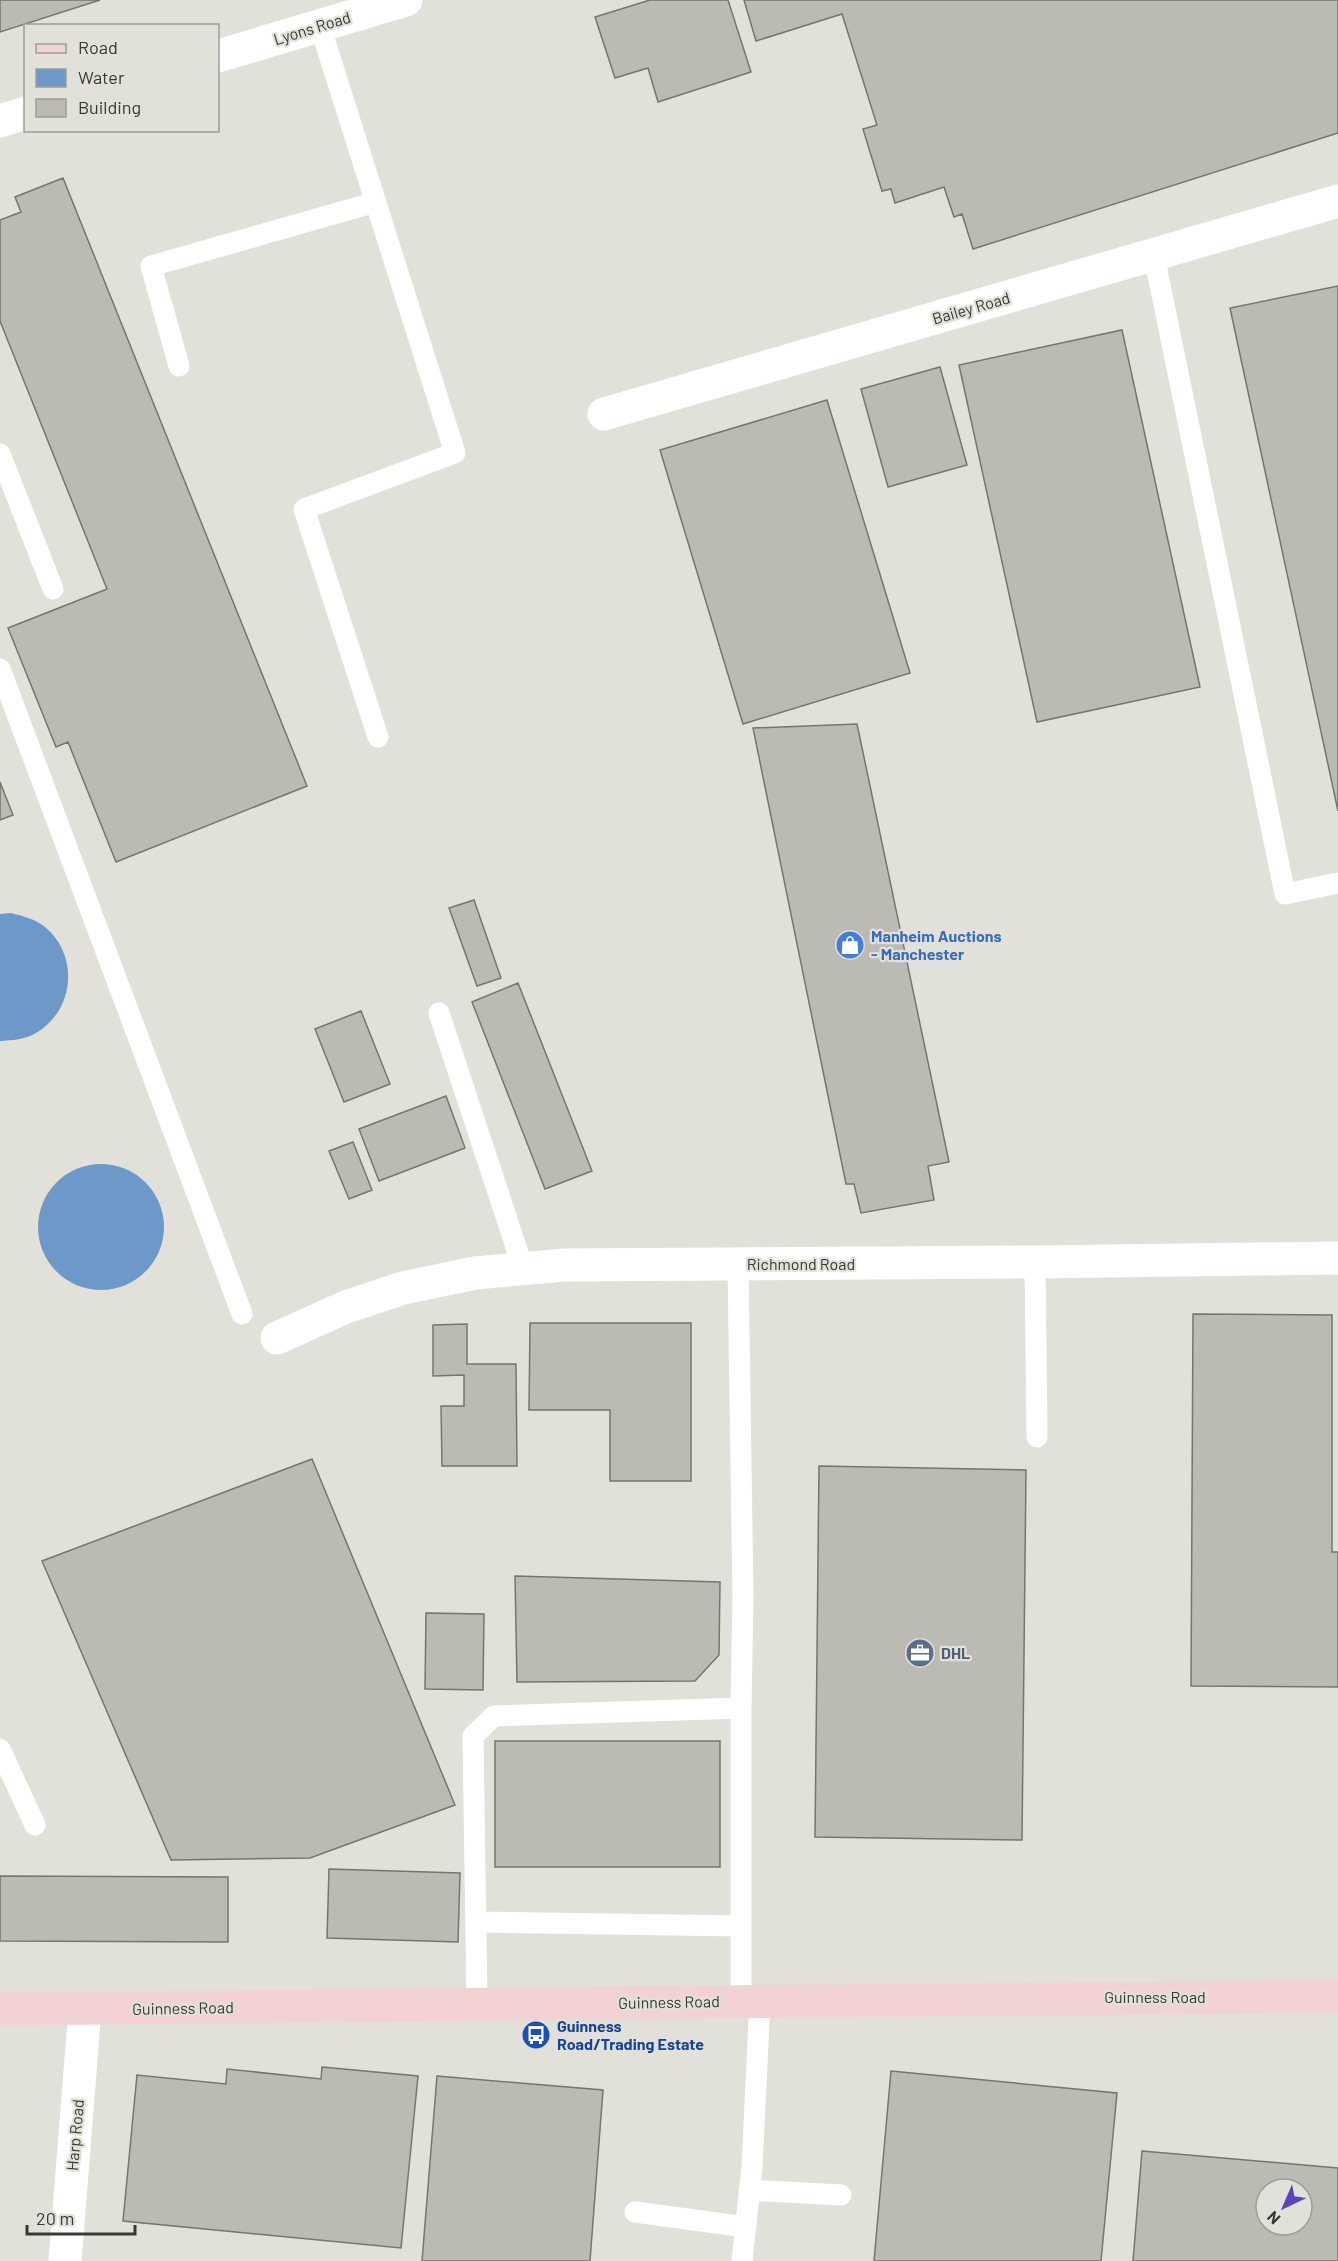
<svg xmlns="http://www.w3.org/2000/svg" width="1338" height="2261" font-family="Barlow,sans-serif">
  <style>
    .water { fill: #6c99c8 }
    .building { fill: #bbbab3; stroke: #76756f; stroke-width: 1.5; fill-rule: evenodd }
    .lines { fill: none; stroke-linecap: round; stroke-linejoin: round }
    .lane { stroke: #fff; stroke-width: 21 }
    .street { stroke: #fff; stroke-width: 33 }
    .secondary { stroke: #f2d2d3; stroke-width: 33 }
    .labels { text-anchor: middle; stroke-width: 4.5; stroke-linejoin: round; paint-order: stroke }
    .street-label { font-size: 16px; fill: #383835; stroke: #e2e1d9 }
    .shop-label { font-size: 16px; font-weight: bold; fill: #366cbe; stroke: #e2e1d9; text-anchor: start }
    .service-label { font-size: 16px; font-weight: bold; fill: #4e5e75; stroke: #e2e1d9; text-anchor: start }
    .transit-label { font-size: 16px; font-weight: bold; fill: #164399; stroke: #e2e1d9; text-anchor: start }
  </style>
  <rect width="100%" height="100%" fill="#e2e1d9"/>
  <!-- water -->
  <path class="water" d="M11,913C23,916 35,919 45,927C80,956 74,1011 36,1033C25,1040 12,1040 0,1041V914Z
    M38 1227a63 63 0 1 1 126 0a63 63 0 1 1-126 0Z"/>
  <!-- building -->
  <path class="building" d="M0,0H100L0,32Z
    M650,0H728L751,72L658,102L648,68L615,78L595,17Z
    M744,0H1338V133L973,249L962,214L954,217L944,187L895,203L891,189L882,191L863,129L877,125L842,14L756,41Z
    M63,178L307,786L116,862L68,742L56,747L8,628L107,589L0,321V220L21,212L15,197Z
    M1338,286V811L1230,308Z
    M1122,330L1200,687L1037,722L959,365Z
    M940,367L967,465L888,487L861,389Z
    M827,400L910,673L743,724L660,450Z
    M857,724L949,1162L928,1166L934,1200L861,1213L854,1184H846L753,728Z
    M0,782L13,815L0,820Z
    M474,900L501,978L477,986L449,908Z
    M518,983L592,1171L545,1189L472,1002Z
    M361,1011L390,1084L344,1102L315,1029Z
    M446,1096L465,1148L379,1181L359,1129Z
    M353,1142L372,1190L349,1199L329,1151Z
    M1193,1314L1332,1315V1552H1338V1687L1191,1686Z
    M530,1323H691V1481H610V1410H529Z
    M467,1324V1364H516L517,1466H442L441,1406H464V1375L433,1376V1325Z
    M312,1459L455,1805L310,1858L171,1860L42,1561Z
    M819,1466L1026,1470L1022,1840L815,1837Z
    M515,1576L720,1582L719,1655L695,1681L517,1682Z
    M426,1613L484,1614L483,1690L425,1689Z
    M495,1741H720V1867H495Z
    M329,1869L460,1873L458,1942L327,1938Z
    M0,1876L228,1877V1942L0,1941Z
    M322,2067L418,2076L401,2248L123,2221L137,2075L226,2084L227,2069L321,2079Z
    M891,2071L1117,2093L1101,2261H874Z
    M437,2076L603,2090L590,2261H422Z
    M1142,2151L1338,2168V2261H1133ZM1266,2189H1302V2225H1266Z"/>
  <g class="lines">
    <!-- lane -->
    <path class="lane" d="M320,26L455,453L304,509L378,737
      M1154,256L1285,894L1338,883
      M179,366L151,266L376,202
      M0,454L53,589
      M0,669L242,1314
      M439,1013L523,1268
      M1035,1262L1037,1437
      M738,1264L743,1596L741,1708
      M0,1749L35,1825
      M476,1922L741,1926
      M477,2004L473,1736L494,1716L741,1708V2001
      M749,2190L841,2195
      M635,2212L746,2227
      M742,2261L752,2167L760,2001"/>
    <!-- street -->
    <path class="street" d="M218,56L406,0
      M0,121L26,113
      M604,414L1338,201
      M277,1338L346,1307L403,1288L475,1273L564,1265L1035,1262L1338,1258
      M65,2261L85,2009"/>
    <!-- secondary -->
    <path class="secondary" d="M0,2009L1338,1996"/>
  </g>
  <!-- icons -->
  <defs>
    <g id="shop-disc" transform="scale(1.5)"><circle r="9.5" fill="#3f7fe0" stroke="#e2e1d9"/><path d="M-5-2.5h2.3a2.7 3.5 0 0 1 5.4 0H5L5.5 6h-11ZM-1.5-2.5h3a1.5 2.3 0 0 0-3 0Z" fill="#fff"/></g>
    <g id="office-disc" transform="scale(1.5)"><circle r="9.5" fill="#5c6f8a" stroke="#e2e1d9"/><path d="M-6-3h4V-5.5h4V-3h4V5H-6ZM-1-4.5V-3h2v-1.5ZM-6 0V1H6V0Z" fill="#fff"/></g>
    <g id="bus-disc" transform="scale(1.5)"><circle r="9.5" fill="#1a4fb4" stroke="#e2e1d9"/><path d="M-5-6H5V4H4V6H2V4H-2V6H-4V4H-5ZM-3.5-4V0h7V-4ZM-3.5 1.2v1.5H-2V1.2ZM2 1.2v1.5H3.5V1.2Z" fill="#fff"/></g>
  </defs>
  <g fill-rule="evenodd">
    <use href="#shop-disc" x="850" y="945"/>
    <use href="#office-disc" x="920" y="1653"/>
    <use href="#bus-disc" x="536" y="2035"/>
  </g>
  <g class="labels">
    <!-- street labels -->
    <g class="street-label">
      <text transform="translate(312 28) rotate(-17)" y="6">Lyons Road</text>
      <text transform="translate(971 308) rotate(-16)" y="6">Bailey Road</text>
      <text x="801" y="1270">Richmond Road</text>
      <text x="1155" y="2003">Guinness Road</text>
      <text transform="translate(669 2002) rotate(-1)" y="6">Guinness Road</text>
      <text transform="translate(183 2008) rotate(-1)" y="6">Guinness Road</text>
      <text transform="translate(75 2135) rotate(-85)" y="6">Harp Road</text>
    </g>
    <!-- shop labels -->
    <g class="shop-label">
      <text x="871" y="942">Manheim Auctions<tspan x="871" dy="18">- Manchester</tspan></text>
    </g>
    <!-- service labels -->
    <g class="service-label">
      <text x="941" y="1659">DHL</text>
    </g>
    <!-- transit labels -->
    <g class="transit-label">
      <text x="557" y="2032">Guinness<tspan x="557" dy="18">Road/Trading Estate</tspan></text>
    </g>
  </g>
  <!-- legend -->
  <rect x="24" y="24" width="195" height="108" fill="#e2e1d9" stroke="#9e9d97" stroke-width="1.5"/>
  <rect x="36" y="44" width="30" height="9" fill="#f2d2d3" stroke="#9e9d97" stroke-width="1.5"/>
  <text x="78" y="54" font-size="18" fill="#383835">Road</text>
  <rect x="36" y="69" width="30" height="18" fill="#6c99c8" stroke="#9e9d97" stroke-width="1.5"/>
  <text x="78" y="84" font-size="18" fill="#383835">Water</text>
  <rect x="36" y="99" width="30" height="18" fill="#bbbab3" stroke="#9e9d97" stroke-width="1.5"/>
  <text x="78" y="114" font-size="18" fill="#383835">Building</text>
  <!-- north arrow -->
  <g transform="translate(1284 2207) rotate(224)"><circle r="28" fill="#e2e1d9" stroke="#9e9d97" stroke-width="1.5"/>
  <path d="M0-4.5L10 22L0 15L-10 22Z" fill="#5a44bd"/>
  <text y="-9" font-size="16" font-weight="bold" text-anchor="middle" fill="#383835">N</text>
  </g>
  <!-- scale -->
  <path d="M27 2225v9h108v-9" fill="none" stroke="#383835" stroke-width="3"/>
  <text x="36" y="2225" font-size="18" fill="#383835" stroke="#e2e1d9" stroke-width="4.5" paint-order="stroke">20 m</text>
</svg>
